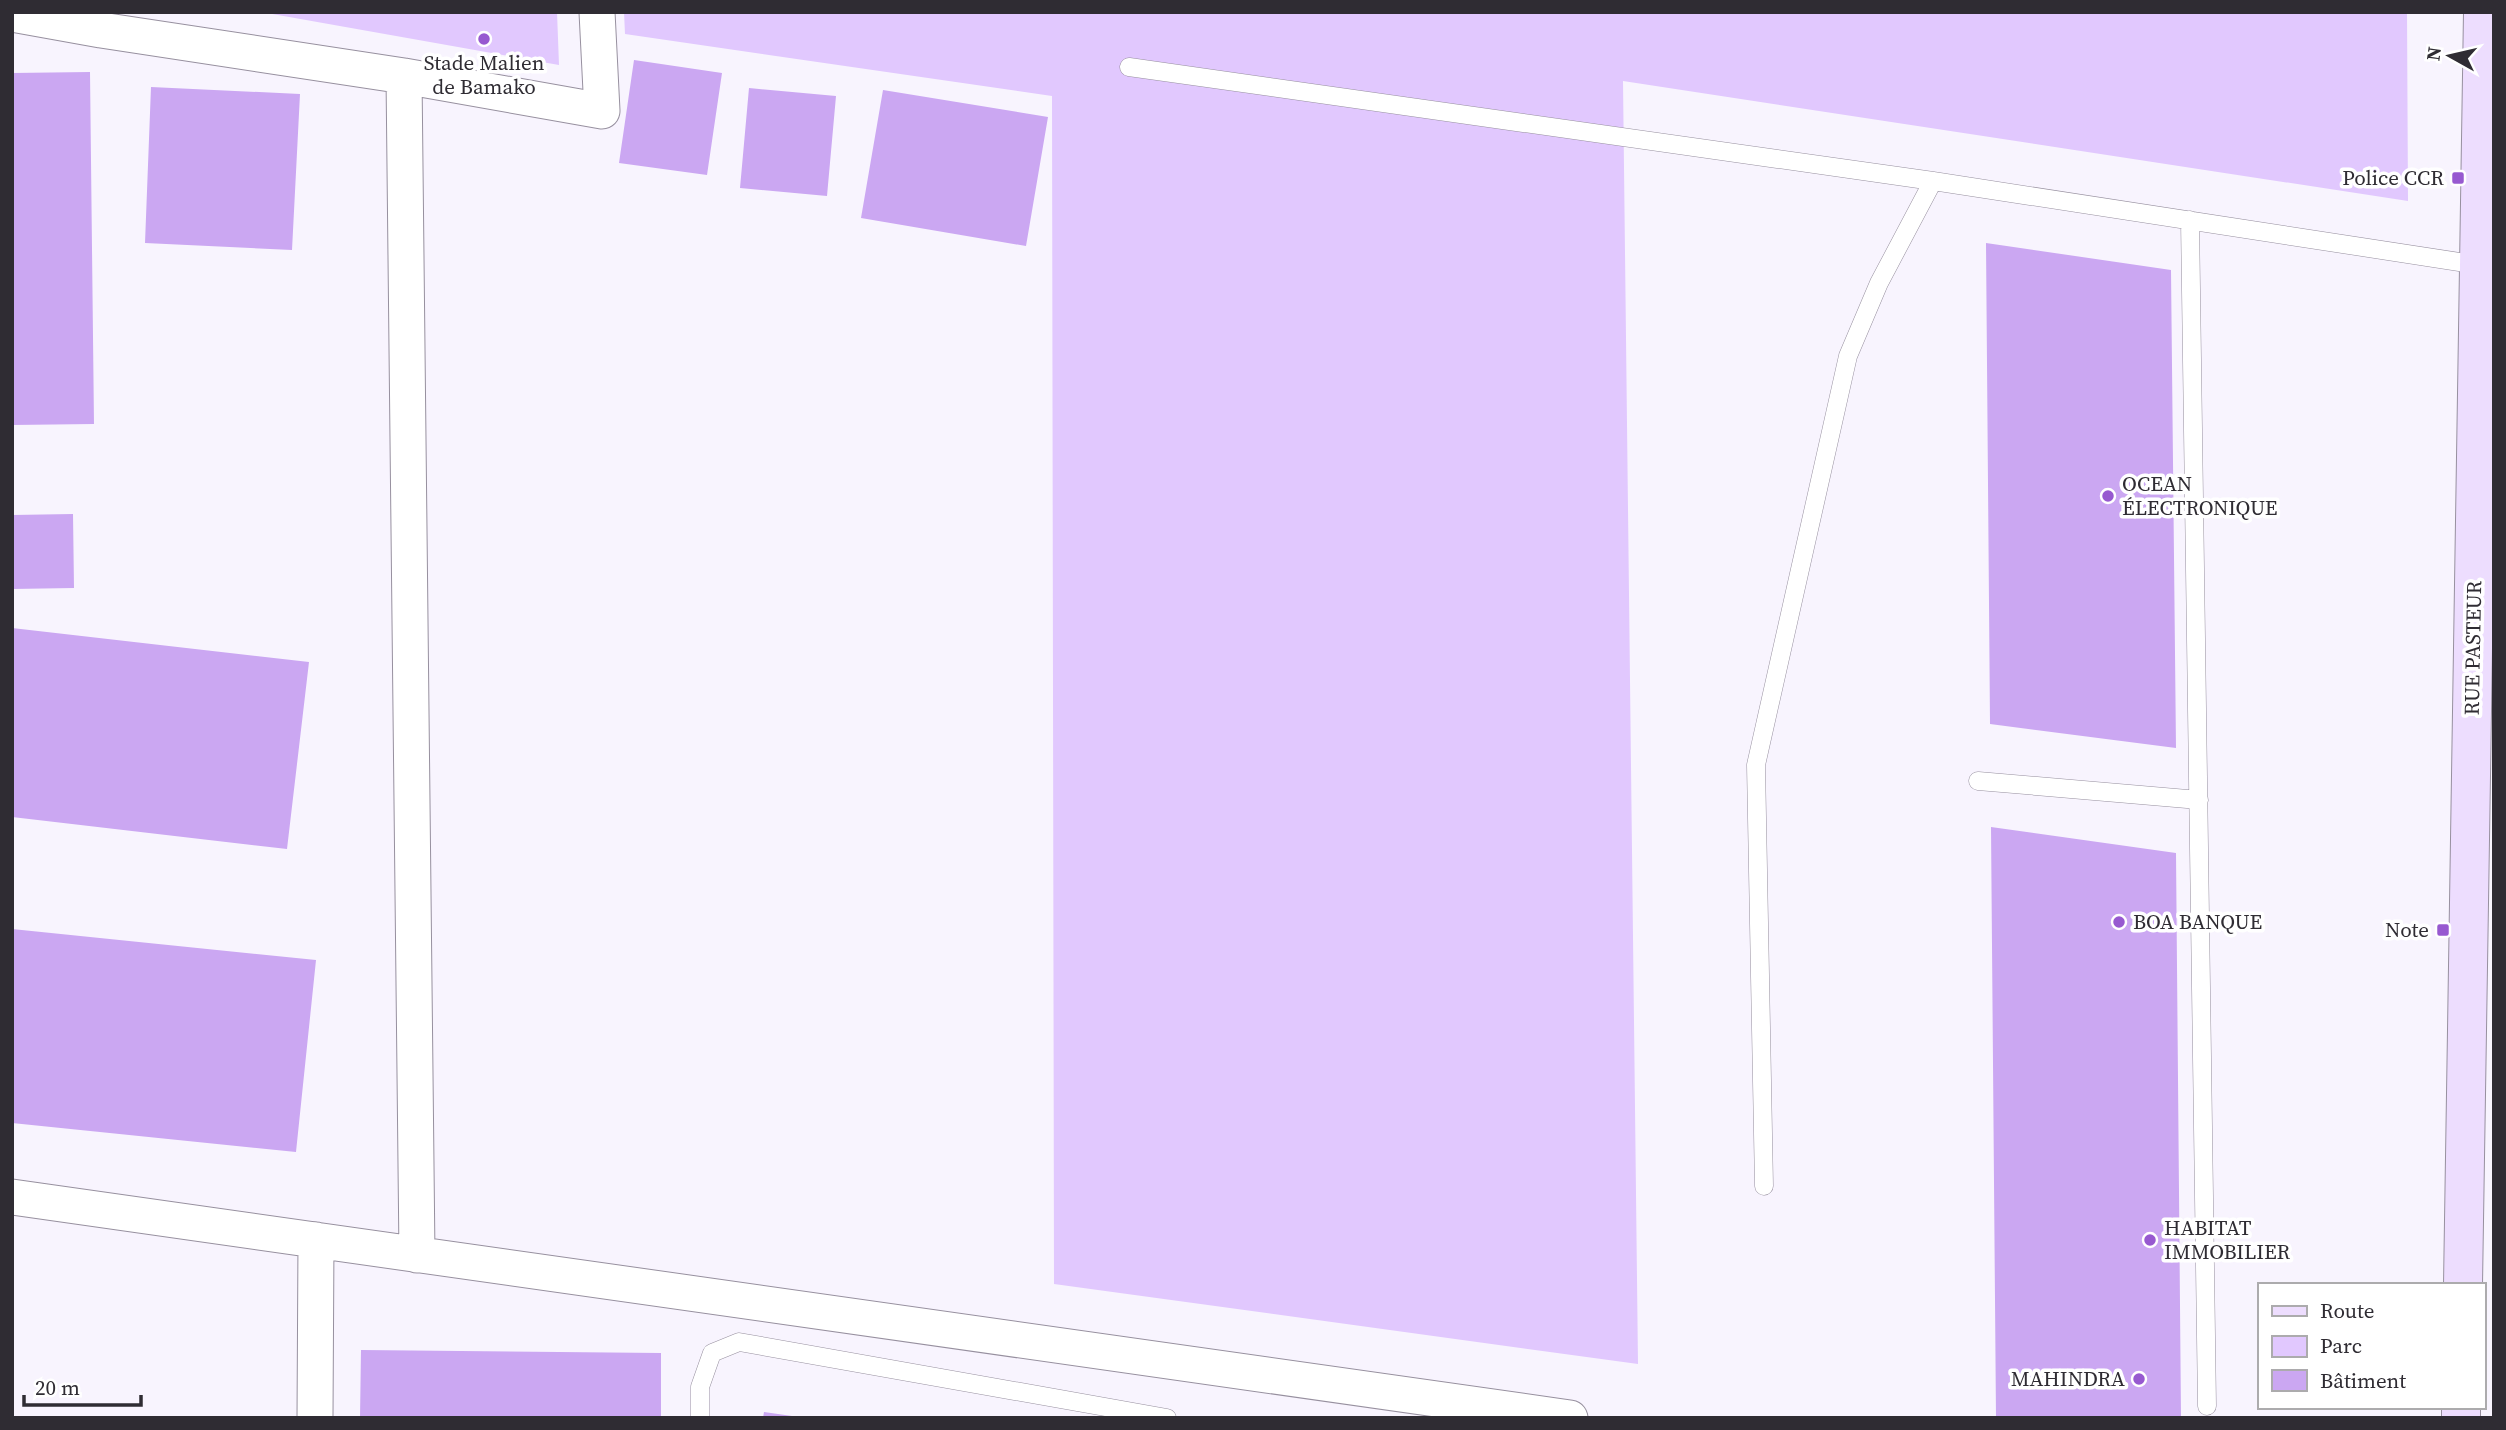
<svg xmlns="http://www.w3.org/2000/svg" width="2506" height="1430" font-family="'Source Serif 4',serif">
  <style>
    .green { fill: #e1c8fe }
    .building { fill: #cba7f2 }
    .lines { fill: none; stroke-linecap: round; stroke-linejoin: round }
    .service-casing { stroke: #97909f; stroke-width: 19 }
    .minor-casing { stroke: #97909f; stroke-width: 37 }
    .secondary-casing { stroke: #97909f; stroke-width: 40 }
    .service { stroke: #fff; stroke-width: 18 }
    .minor { stroke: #fff; stroke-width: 35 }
    .secondary { stroke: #edddfe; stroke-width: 38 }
    .poi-dot { fill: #9759d0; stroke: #fff; stroke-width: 2.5 }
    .labels { text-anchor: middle; stroke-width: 7; stroke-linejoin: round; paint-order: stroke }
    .poi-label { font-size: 21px; fill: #2f2c33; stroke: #fff; text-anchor: end }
    .street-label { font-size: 21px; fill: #2f2c33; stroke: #fff }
  </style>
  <rect width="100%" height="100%" fill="#f8f4fe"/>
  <!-- green -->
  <path class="green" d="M261,12H557L559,65Z
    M624,12H2407L2408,201L1623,81L1638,1364L1054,1284L1052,96L625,34Z"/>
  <!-- building -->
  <path class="building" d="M634,60L722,73L707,175L619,163Z
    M90,72L94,424L12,425V73Z
    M151,87L300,94L292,250L145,243Z
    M749,88L836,96L827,196L740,188Z
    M883,90L1048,117L1026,246L861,218Z
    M1986,243L2171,270L2176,748L1990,724Z
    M73,514L74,588L12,589V515Z
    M12,628L309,662L287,849L12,817Z
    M1991,827L2176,853L2181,1418H1996Z
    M12,929L316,960L296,1152L12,1123Z
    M361,1350L661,1353V1418H360Z
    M764,1412L792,1416V1418H763Z"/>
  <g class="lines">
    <!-- service casing -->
    <g class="service-casing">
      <path id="service" d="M1129,67L1933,181L2479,265
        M2190,220L2207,1406
        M1978,781L2199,800
        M1764,1186L1756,765L1848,356L1879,283L1933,181
        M700,1418V1387L712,1353L739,1342L1167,1418"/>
    </g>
    <!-- minor casing -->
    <g class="minor-casing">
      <path id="minor" d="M12,14L101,30L404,76L602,111L597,12
        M404,76L417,1255
        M12,1197L1570,1418
        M315,1418L316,1240"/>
    </g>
    <!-- secondary casing -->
    <g class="secondary-casing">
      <path id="secondary" d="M2463,1285L2483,12
        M2461,1418V1407"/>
    </g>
    <!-- service -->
    <use href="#service" class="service"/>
    <!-- minor -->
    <use href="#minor" class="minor"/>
    <!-- secondary -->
    <use href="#secondary" class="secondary"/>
  </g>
  <!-- markers -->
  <g class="poi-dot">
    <circle cx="484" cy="39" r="7"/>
    <rect x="2451" y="171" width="14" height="14" rx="3.5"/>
    <circle cx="2108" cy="496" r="7"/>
    <circle cx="2119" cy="922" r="7"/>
    <rect x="2436" y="923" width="14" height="14" rx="3.5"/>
    <circle cx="2150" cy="1240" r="7"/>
    <circle cx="2139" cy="1379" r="7"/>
  </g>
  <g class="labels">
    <!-- poi labels -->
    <g class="poi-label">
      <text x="484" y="70" text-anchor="middle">Stade Malien<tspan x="484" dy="24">de Bamako</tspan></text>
      <text x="2444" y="185">Police CCR</text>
      <text x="2122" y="491" text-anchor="start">OCEAN<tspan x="2122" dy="24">ÉLECTRONIQUE</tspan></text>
      <text x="2133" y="929" text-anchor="start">BOA BANQUE</text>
      <text x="2429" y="937">Note</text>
      <text x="2164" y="1235" text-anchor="start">HABITAT<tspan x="2164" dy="24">IMMOBILIER</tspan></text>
      <text x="2125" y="1386">MAHINDRA</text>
    </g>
    <!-- street labels -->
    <g class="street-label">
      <text transform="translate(2473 648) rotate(-89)" y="7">RUE PASTEUR</text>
    </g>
  </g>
  <!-- border -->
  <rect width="2506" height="1430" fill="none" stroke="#2f2c33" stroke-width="28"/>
  <!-- legend -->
  <rect x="2258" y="1283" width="228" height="126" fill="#ffffff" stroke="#acabad" stroke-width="2"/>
  <rect x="2272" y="1306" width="35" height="10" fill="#edddfe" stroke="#acabad" stroke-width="2"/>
  <text x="2320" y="1318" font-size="21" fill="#2f2c33">Route</text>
  <rect x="2272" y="1336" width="35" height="21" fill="#e1c8fe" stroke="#acabad" stroke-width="2"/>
  <text x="2320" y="1353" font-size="21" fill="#2f2c33">Parc</text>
  <rect x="2272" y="1370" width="35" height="21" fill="#cba7f2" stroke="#acabad" stroke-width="2"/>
  <text x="2320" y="1388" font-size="21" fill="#2f2c33">Bâtiment</text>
  <!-- north arrow -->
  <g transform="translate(2450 56) rotate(278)" stroke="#ffffff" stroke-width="5" paint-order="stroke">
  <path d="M0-5L12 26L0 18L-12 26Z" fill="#2f2c33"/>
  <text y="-10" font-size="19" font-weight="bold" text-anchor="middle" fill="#2f2c33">N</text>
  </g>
  <!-- scale -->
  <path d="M24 1395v10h117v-10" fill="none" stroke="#2f2c33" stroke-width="3.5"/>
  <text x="35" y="1395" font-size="21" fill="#2f2c33" stroke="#ffffff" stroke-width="5" paint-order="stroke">20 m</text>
</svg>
